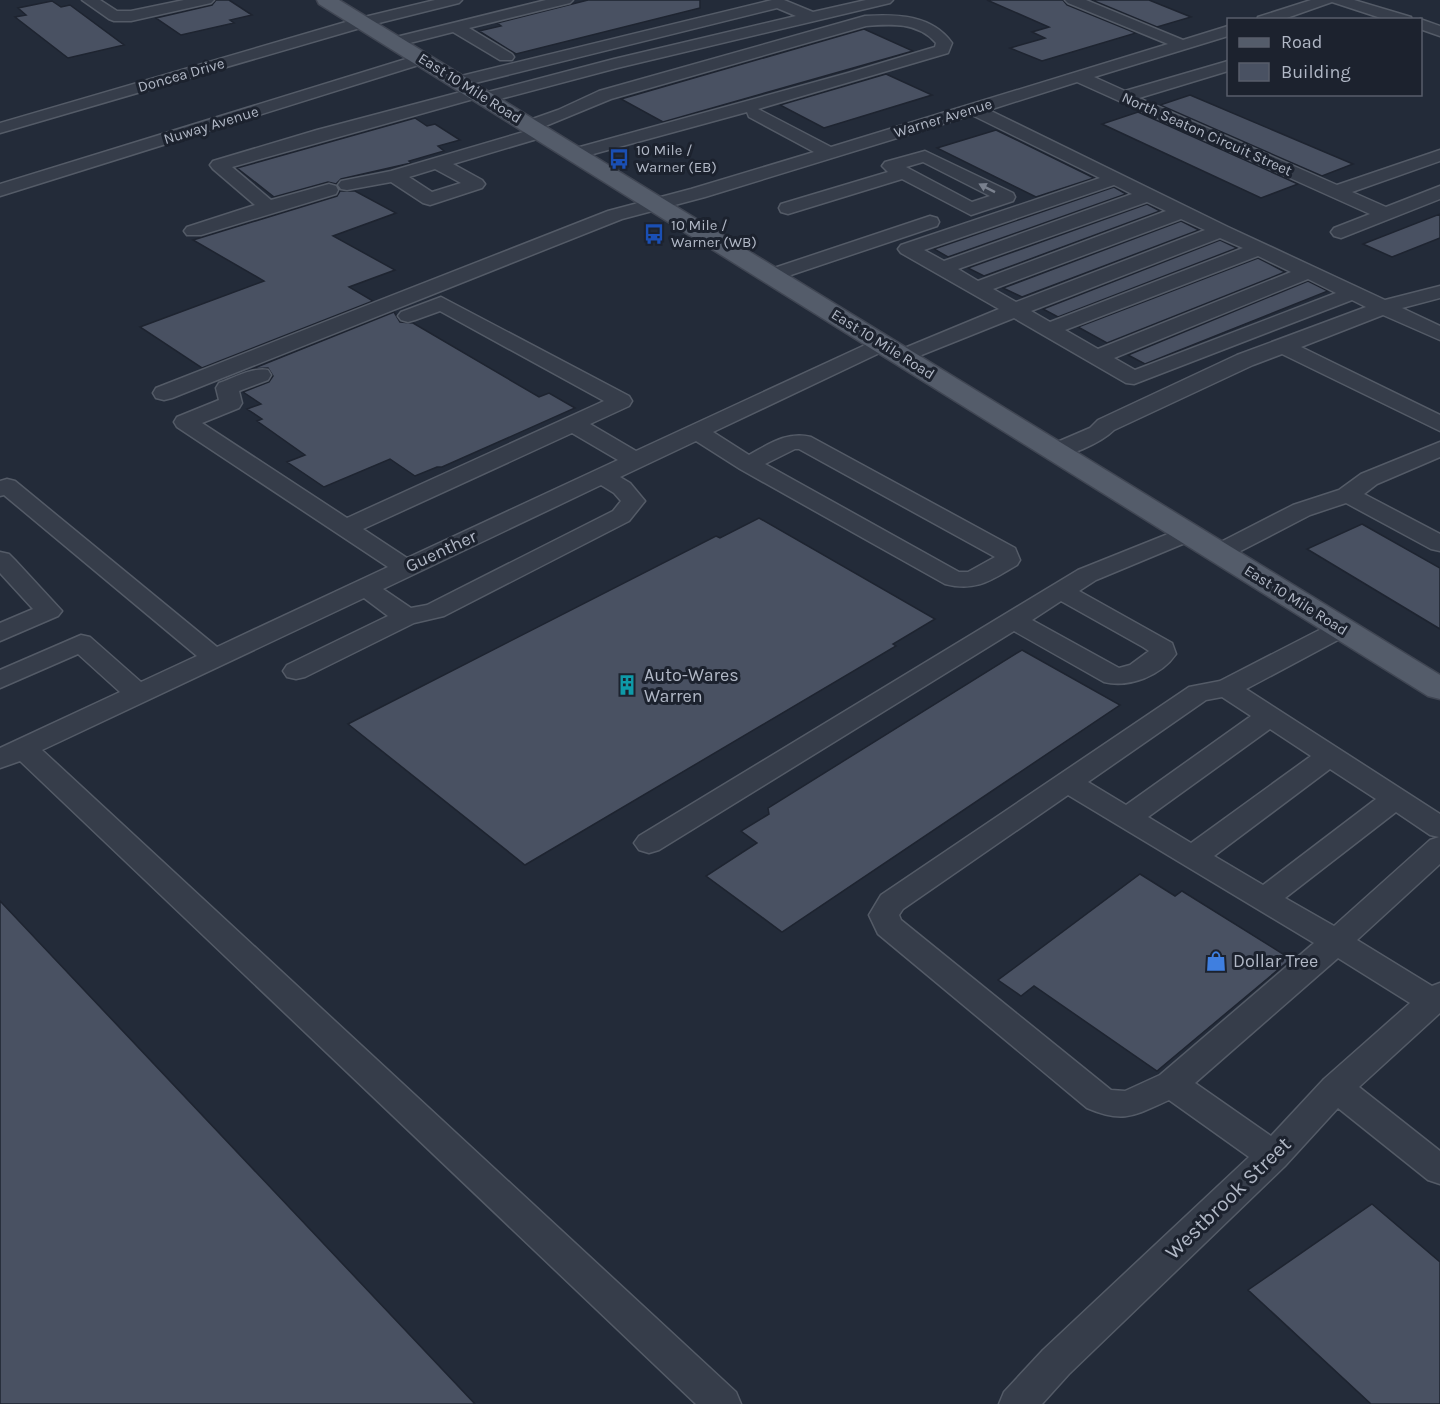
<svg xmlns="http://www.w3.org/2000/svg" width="1440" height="1404" font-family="Karla,sans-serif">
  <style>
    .building { fill: #495162; stroke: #1e2430; stroke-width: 1.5 }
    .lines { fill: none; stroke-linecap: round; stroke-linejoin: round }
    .minor-casing { stroke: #545b67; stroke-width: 3 }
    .major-casing { stroke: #404653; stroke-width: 3 }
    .minor { fill: #363d4a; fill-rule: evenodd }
    .major { fill: #545c6a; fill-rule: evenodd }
    .oneway { fill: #7a818e }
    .labels { text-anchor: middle; stroke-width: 6; stroke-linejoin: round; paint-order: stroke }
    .far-street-label { font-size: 15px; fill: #b1b8c6; stroke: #1c222e }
    .far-poi-label { font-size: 15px; fill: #b1b8c6; stroke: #1c222e; text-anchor: start }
    .street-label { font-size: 18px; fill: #b1b8c6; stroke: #1c222e }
    .poi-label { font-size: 18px; fill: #b1b8c6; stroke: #1c222e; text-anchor: start }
    .near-street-label { font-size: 21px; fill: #b1b8c6; stroke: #1c222e }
  </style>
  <rect width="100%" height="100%" fill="#232b39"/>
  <!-- building -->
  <path class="building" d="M216,0H229L252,15L230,20L234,23L181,35L156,18L212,5Z
    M588,0H700V8L516,54L479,31L501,26L497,23Z
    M987,0H1063L1067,5L1136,33L1042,61L1010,48L1045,38L1032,32L1049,27Z
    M1092,0H1149L1191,17L1157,27Z
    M52,1L61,7L70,5L124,45L68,58L15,17L26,15L18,8Z
    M864,29L913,51L663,122L621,99Z
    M886,74L932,95L824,128L780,105Z
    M1190,95L1353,164L1322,176L1160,105Z
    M1138,112L1298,184L1261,198L1102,124Z
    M415,118L427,126L435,124L460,140L438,146L444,151L409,161L411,163L341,179L336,184L328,182L274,197L237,168Z
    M996,130L1090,176L1094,178L1036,197L937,148Z
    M1114,187L1126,194L948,257L934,249Z
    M340,191H355L396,213L333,236L395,270L349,287L373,301L202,368L140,327L264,281L193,240L337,196Z
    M1147,204L1160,211L984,276L968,268Z
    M1440,214V238L1392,257L1363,244Z
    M1181,221L1199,230L1022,297L1003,288Z
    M1220,240L1237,248L1058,317L1043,309Z
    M1258,258L1285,272L1107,343L1078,327Z
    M1308,281L1328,291L1145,364L1128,355Z
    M394,312L400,322L413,323L539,397L549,393L575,408L442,467H437L415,476L390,459L324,487L287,462L305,455L257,421L262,419L247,409L261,404L243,392L269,382L273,376L268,368L252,369Z
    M759,518L935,619L893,644L896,646L525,865L348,724L716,536L720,538Z
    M1362,524L1440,568V629L1307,549Z
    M1022,650L1120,705L782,932L706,876L757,843L741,831L769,814L768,808Z
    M1140,874L1175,896L1182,891L1291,959L1157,1071L1034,986L1021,996L998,980Z
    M0,901L475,1404H0Z
    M1372,1204L1440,1262V1404H1371L1248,1290Z"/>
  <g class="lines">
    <!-- minor casing -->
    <g class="minor-casing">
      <path id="minor" d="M82,0H100L117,11H131L184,0H214L211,3L131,21H114L109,19Z
        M435,0H462L459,3L367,26L0,133V123L356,19Z
        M546,0H573L570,3L469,28L512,54L514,57L512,60H500L453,32L394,47L386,42L388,39Z
        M772,0H784L813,12L866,0H893L890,3L617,68L485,103L477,98L232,167L271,200L329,184L336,186L338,190L336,194L201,235H187L184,231L187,227L255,205L213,169L210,165L213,161L317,130L476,88L482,89L484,93L614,59L796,16L777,8L459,87L451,82L453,78Z
        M1065,0H1086L1183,40L1228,26V36L1094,77L1125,91L1228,61V71L1139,98L1337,185L1440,150V161L1352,192L1386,207L1440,186V199L1341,238L1334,236L1331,232L1334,228L1370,214L1077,82L989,110L1228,227L1385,300L1440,286V298L1402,308L1440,326V340L1383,315L1301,347L1440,415V431L1282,354L1253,365L1114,430C1102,442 1065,460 1048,456L1045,451L1048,446L1090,428L1098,420L1237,355L1366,307L1352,300L1134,384L1126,383L1014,318L909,360L902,362L895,360L891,356L895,352L999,309L901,253L898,249L901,245L1100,178L972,115L705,197L622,219L172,398L164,400L156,398L153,393L156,388L608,211L691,189L814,152L749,117L747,112L575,159L569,158L566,154L569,150L848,73L935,47L936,43C918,22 891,24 866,26L611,99L543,127L550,132L547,136L453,164L482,180L485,184L482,188L430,205L423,203L391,182L347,190L341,189L338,185L341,181L391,171L527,131L521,126L524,122L558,110L599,91L865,16C897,14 932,15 952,43L948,53L758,109L831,147L1168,44L1068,3ZM435,169L461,183L432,192L409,177ZM1114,185L1132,194L944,261L924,250ZM1147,202L1166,211L978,281L958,269ZM1181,219L1205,230L1016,302L993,289ZM1220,238L1243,248L1050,322L1031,311ZM1258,256L1291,272L1098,349L1065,330ZM1308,279L1336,293L1135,370L1114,358Z
        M1311,0H1354L1411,17L1412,20H1387L1332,2L1281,20H1257L1258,17Z
        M1420,19L1440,26V36L1420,29Z
        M422,54L428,56L430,59L428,62L0,196V184Z
        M925,151L1013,193L1015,197L1013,201L971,215L902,179L788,214L781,212L779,208L781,204L888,172L882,166L885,162ZM923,162L990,196L972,202L906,167Z
        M930,216L937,218L939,222L937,226L779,279H765L762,275L765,271Z
        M441,297L629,396L632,401L629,406L590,424L636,451L876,340L883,338L890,340L893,344L890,348L713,432L749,455C769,444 787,431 811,437L1015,548L1020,560L1017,565C991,580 977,592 945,584L740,469L696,441L620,477L630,483L645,501L629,521L444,616L414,623L305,677L296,679L287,677L283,671L287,665L388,616L364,598L42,750L736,1392L741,1404H696L20,761L0,768V748L120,692L78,654L0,688V670L81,635L90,637L141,682L197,656L4,495L0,496V481L7,479L15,481L217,647L388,567L177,427L174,422L177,417L219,400L216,388L219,383C234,378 252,367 268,370L271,375L268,380L239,391L242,403L239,408L202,423L347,518L604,401L440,311L415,320L408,322L401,320L398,316L401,312ZM572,433L618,460L407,558L363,529ZM795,449H799L995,557L968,572H959L765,464ZM601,485L614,493L621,501L613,511L427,605L411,608L383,589Z
        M1440,442V457L1377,484L1364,494L1440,534V551L1431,549L1346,503L1310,515L1229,557L1220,559L1211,557L1208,552L1211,547L1293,505L1339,490L1361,474Z
        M1188,526L1197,528L1200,533L1197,538L1096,580L1079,591L1172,643L1176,654C1161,676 1129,688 1104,682L1014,631L659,850L649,853L639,850L634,843L639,836L1078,570ZM1061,601L1143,647L1149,651L1130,665L1119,668L1032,620Z
        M0,552L9,554L15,560L62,611L58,616L0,641V623L33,609L0,573Z
        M1342,620L1351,623L1355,628L1351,633L1246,689L1440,814V864L1357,940L1432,986L1440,983V1013L1359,1087L1440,1151V1184L1428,1180L1338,1108L1285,1166L1069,1374L1042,1404H999L1004,1392L1043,1350L1249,1157L1169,1100C1135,1115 1124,1124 1087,1108L878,934L869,915L881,895L1189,687L1220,681L1333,623ZM1222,697L1251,716L1126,805L1088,782L1206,700ZM1270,729L1311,756L1191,843L1148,817ZM1330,769L1376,799L1263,885L1214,856ZM1068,795L1314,943L1160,1075L1125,1091L1111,1090L901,920L899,915L903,909ZM1396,812L1430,835L1439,837L1430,840L1334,926L1285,898ZM1338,958L1410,1003L1324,1079L1271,1136L1195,1083Z"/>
    </g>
    <!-- major casing -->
    <g class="major-casing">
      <path id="major" d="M317,0H339L1440,675V699L1428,696L319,4Z"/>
    </g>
    <!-- minor -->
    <use href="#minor" class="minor"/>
    <!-- major -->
    <use href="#major" class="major"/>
  </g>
  <!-- one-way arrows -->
  <defs><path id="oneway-solid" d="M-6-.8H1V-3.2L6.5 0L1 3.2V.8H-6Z" transform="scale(1.5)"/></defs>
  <use class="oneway" href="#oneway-solid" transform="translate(987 188) rotate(-153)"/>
  <!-- icons -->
  <defs>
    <g id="bus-bare" transform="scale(1.62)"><path d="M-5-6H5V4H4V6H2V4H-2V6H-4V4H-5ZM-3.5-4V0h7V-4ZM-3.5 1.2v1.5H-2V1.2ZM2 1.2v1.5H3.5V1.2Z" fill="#1a4fb4" stroke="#1c222e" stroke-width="2.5" paint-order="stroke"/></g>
    <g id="building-bare" transform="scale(1.62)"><path d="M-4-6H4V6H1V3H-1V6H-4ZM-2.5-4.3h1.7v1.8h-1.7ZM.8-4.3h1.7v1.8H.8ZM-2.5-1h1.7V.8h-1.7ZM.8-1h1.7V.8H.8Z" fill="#0f9aa8" stroke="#1c222e" stroke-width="2.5" paint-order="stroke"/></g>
    <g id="shop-bare" transform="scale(1.62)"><path d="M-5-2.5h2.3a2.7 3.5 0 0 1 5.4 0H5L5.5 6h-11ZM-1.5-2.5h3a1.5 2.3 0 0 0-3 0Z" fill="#3f7fe0" stroke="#1c222e" stroke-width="2.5" paint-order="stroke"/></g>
  </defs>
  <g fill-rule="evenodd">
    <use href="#bus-bare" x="619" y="159"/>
    <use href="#bus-bare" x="654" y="234"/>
    <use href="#building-bare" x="627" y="685"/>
    <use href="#shop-bare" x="1216" y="961"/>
  </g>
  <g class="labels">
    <!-- far-street labels -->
    <g class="far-street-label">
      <text transform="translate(181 75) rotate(-16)" y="5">Doncea Drive</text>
      <text transform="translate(470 88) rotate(32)" y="5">East 10 Mile Road</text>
      <text transform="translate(943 118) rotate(-17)" y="5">Warner Avenue</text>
      <text transform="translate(211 125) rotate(-17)" y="5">Nuway Avenue</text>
      <text transform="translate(1207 134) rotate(24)" y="5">North Seaton Circuit Street</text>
      <text transform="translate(883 344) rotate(32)" y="5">East 10 Mile Road</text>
      <text transform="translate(1296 600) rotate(32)" y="5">East 10 Mile Road</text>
    </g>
    <!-- far-poi labels -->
    <g class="far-poi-label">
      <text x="636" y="155">10 Mile /<tspan x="636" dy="17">Warner (EB)</tspan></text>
      <text x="671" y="230">10 Mile /<tspan x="671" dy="17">Warner (WB)</tspan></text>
    </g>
    <!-- street labels -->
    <g class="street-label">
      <text transform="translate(441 551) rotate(-25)" y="6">Guenther</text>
    </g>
    <!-- poi labels -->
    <g class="poi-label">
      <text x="644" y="681">Auto-Wares<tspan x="644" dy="21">Warren</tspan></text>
      <text x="1233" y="967">Dollar Tree</text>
    </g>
    <!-- near-street labels -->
    <g class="near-street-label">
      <text transform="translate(1228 1198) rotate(-44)" y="7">Westbrook Street</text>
    </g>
  </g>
  <!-- legend -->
  <rect x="1227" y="18" width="195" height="78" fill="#1c222e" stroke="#585e6b" stroke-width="1.5"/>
  <rect x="1239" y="38" width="30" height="9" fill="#545c6a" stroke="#585e6b" stroke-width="1.5"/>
  <text x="1281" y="48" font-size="18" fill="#b1b8c6">Road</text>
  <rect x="1239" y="63" width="30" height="18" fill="#495162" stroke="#585e6b" stroke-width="1.5"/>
  <text x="1281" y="78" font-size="18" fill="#b1b8c6">Building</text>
</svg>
